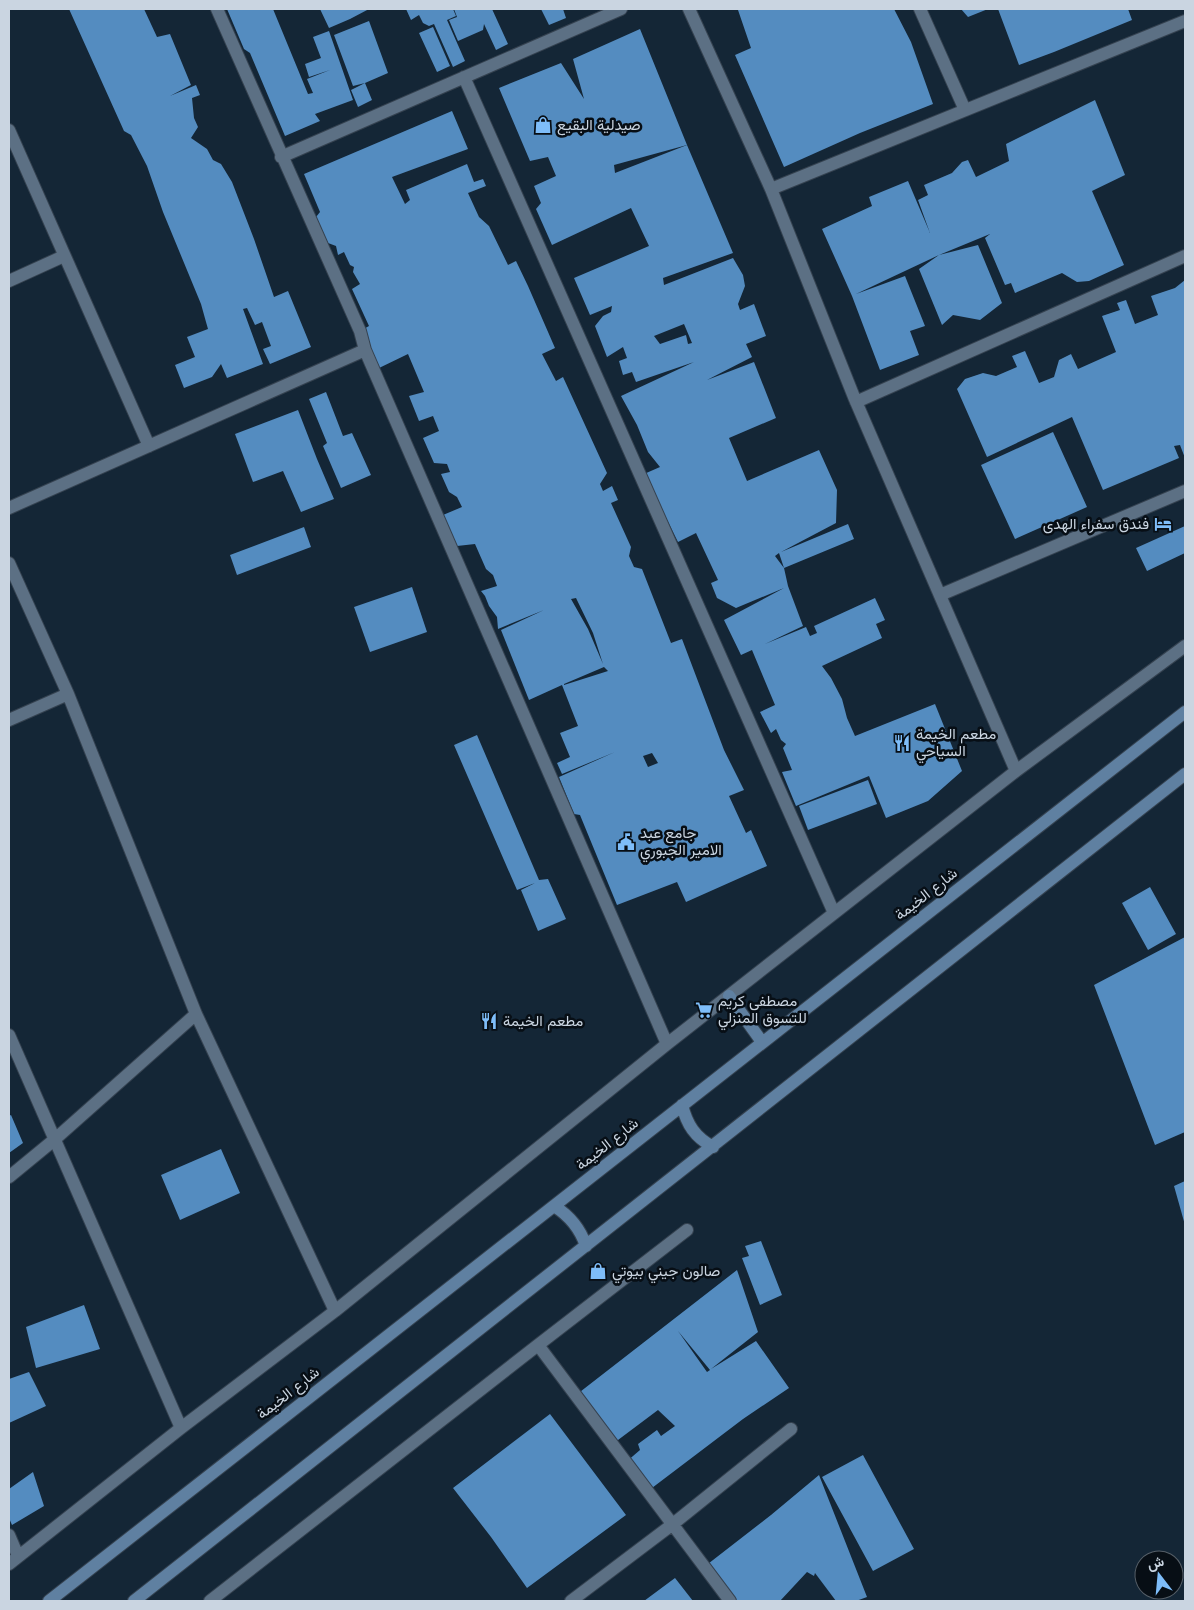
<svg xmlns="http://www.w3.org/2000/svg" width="1194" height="1610" font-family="'Libre Baskerville',Vazirmatn,serif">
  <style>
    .building { fill: #548cc0; fill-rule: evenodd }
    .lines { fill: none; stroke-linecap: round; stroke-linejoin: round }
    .street-casing { stroke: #354250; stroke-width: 14 }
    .secondary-casing { stroke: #354250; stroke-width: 14 }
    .street { stroke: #5c7084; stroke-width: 12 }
    .secondary { stroke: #5f80a1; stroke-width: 12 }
    .labels { text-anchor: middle; stroke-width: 5; stroke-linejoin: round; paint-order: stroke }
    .poi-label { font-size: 15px; fill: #cad5e1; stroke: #070e15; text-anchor: start }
    .street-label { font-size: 15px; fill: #cad5e1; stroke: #070e15 }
  </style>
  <rect width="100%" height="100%" fill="#142636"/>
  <!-- building -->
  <path class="building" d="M69,9H144L157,37L170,34L191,85L170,96L196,85L200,95L192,98L194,118L198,127L191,138L207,149L213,160L221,164L232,182L254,239L274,297L288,291L311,347L270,364L263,349L271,346L262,322L255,325L247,308L243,309L263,364L227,378L221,364L212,377L184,388L175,365L195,357L187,337L208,329L206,322L201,304L163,212L147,166L131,135L124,131Z
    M227,9H273L308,94L313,93L307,79L330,70L309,77L305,64L321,58L313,37L329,31L353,100L315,114L320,121L285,136L250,53L244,49Z
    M320,9H369L350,19L329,28Z
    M406,9H453L456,16L447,20L465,61L453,67L434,24L429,26L423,23L419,15L411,20Z
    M454,9H492L508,44L496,50L484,24L483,30L458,41L449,20L457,17Z
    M541,9H563L566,18L549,25Z
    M735,9H894L911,42L933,104L860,133L784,167L735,55L751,48L738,10Z
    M961,9H988L968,17Z
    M998,9H1128L1132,20L1054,52L1019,65Z
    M369,21L388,73L365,83L372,100L358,107L351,90L365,83L353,86L334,35Z
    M433,27L450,66L437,72L419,33Z
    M640,29L687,145L614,165L615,173L687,145L733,253L663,278L664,285L733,258L743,275L745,286L738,304L740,310L754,304L766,336L746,344L752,357L707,380L754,362L776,418L729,438L747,481L819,450L837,490L836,523L781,552L848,524L854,539L784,568L779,553L775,556L784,568L788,586L803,626L765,644L806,627L810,636L817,633L814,626L875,598L885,620L876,624L882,638L822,666L831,678L842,699L847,718L855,736L935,704L962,771L928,801L886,818L869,776L796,806L782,772L792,770L783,748L786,744L781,740L776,729L771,733L760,712L775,705L752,650L741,655L724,620L784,588L736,608L717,598L711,583L718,580L696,533L678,542L644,474L660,467L648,452L637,425L621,396L694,362L636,382L632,372L623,375L619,361L627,358L623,347L607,357L595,326L603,316L611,312L612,306L590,315L574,278L649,246L631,208L552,245L536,209L541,203L534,186L556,176L548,157L530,161L499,88L561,63L584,99L573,59ZM684,324L692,343L688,344L686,335L660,344L654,336Z
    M1095,100L1125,175L1092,191L1124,265L1089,281L1077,282L1062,273L1015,293L1011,283L1005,285L985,238L990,234L939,255L856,294L905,276L925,326L910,331L919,355L880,370L852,296L822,229L872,206L869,197L908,181L930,233L918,200L928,195L924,185L952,173L962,162L968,160L976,177L1009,161L1006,144Z
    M452,111L468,149L392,177L405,204L410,200L406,190L467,164L474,182L483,179L486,186L468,193L479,217L489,226L508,265L516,261L528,286L555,348L542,354L556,381L563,377L607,473L600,484L603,491L612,486L618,500L611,503L631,547L629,556L634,567L642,569L671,643L682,639L724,750L744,790L729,796L746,833L751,830L767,866L686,902L677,882L617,905L580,815L574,814L559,777L615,752L562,774L557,763L570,757L560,733L578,726L562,685L529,700L501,630L544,610L498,629L497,617L489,606L485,596L481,591L497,586L493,575L486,569L475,544L457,546L443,515L462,507L457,497L449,492L441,474L450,472L447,464L434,463L423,438L439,431L433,416L419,421L409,396L424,392L408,354L377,369L360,331L369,326L352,289L360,284L353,272L354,267L350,265L344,252L338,255L336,246L328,243L316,217L320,212L304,174ZM576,598L593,633L603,664L588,629L571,599ZM604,667L608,671L564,685V684ZM652,753L658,763L648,767L643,756Z
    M978,245L1002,303L980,320L953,315L942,325L919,269L939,255Z
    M1185,280V458L1180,445L1174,446L1179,458L1103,490L1072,417L987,457L957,389L965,379L983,373L996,376L1017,367L1012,356L1025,351L1039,383L1054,377L1059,360L1071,354L1078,369L1116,352L1102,316L1120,310L1117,303L1126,300L1135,324L1158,315L1151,296L1175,288Z
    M326,392L343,436L352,433L371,475L341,488L323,446L327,443L309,399Z
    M298,410L317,459L334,499L301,512L283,471L253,482L235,434Z
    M1053,432L1087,507L1015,539L981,465Z
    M1185,526V553L1147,571L1136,548Z
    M304,527L311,547L237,575L230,555Z
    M412,587L427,632L370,652L354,607Z
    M477,735L539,880L548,879L566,919L538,931L521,890L535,883L517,890L454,745Z
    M868,780L877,804L808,830L799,806Z
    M1150,887L1176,934L1148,950L1122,903Z
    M1185,937V1132L1155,1145L1094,985Z
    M11,1115L23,1143L9,1153V1116Z
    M221,1149L240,1193L180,1220L161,1175Z
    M1185,1181V1225L1174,1186Z
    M761,1241L782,1295L760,1305L742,1258L749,1256L745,1246Z
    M737,1270L758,1332L711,1369L756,1341L789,1388L743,1419L648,1491L626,1462L640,1450L638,1444L657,1430L661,1436L675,1426L658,1410L614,1443L576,1395ZM678,1331L710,1370L707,1372Z
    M84,1305L100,1349L36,1368L26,1327Z
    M29,1372L46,1406L9,1423V1379Z
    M550,1414L626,1515L527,1588L491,1537L453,1488Z
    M863,1455L914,1549L873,1571L822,1477Z
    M33,1472L44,1506L12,1525L9,1518V1489Z
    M819,1475L867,1597L856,1601H836L815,1573L814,1576L807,1572L780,1601H730L704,1567L771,1515Z
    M675,1578L693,1601H644Z"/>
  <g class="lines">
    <!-- street casing -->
    <g class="street-casing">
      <path id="street" d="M217,9L360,331L365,350L667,1044
        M689,9L771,189L854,397L1016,771
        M920,9L965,110
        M464,77L834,913
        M9,130L149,446
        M281,157L621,9
        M771,189L1185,21
        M9,281L64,256
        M856,402L1185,256
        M9,508L365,350
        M9,563L68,694L196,1014L335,1311
        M940,595L1185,491
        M9,720L68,694
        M9,1035L181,1428
        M9,1177L54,1140L196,1014
        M538,1345L730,1601
        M9,1535L18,1556
        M9,1564L181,1428L335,1311L667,1044L1016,771L1185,646
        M210,1601L538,1345L687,1230
        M571,1601L673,1524L791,1429"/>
    </g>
    <!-- secondary casing -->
    <g class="secondary-casing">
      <path id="secondary" d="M729,996L762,1042
        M682,1105C687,1125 695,1137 713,1147
        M554,1206C570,1216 580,1228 586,1246
        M49,1601L1185,712
        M134,1601L1185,774"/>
    </g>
    <!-- street -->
    <use href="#street" class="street"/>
    <!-- secondary -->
    <use href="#secondary" class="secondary"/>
  </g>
  <!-- icons -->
  <defs>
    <g id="shop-bare" transform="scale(1.35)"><path d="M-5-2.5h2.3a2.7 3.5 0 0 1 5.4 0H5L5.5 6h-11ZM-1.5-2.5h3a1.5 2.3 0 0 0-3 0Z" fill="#7ebdf9" stroke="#070e15" stroke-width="2.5" paint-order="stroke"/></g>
    <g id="hotel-bare" transform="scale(1.35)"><path d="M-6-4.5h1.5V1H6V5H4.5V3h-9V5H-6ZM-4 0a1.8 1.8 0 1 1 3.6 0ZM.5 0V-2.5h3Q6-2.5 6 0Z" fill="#7ebdf9" stroke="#070e15" stroke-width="2.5" paint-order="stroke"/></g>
    <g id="restaurant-bare" transform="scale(1.35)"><path d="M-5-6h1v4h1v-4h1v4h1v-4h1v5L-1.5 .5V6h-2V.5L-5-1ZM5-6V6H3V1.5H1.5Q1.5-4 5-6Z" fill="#7ebdf9" stroke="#070e15" stroke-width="2.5" paint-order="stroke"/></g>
    <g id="civic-bare" transform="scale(1.35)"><path d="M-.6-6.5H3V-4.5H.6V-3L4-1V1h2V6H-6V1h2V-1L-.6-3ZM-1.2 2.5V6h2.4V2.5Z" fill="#7ebdf9" stroke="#070e15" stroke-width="2.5" paint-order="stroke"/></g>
    <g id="supermarket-bare" transform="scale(1.35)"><path d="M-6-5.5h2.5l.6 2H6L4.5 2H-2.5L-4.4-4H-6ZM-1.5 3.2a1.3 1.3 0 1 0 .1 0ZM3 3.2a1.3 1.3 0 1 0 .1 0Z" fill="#7ebdf9" stroke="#070e15" stroke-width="2.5" paint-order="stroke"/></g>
  </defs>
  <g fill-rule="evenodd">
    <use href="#shop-bare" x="543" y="125"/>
    <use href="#hotel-bare" x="1163" y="524"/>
    <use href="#restaurant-bare" x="902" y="743"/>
    <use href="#civic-bare" x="626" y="842"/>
    <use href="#supermarket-bare" x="704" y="1010"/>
    <use href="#restaurant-bare" x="489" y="1021"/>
    <use href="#shop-bare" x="598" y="1271"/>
  </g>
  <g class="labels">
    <!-- poi labels -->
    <g class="poi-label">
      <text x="557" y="130">صيدلية البقيع</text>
      <text x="1149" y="529" text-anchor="end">فندق سفراء الهدى</text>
      <text x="916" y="739">مطعم الخيمة<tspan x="916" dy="17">السياحي</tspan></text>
      <text x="640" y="838">جامع عبد<tspan x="640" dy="17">الامير الجبوري</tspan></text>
      <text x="718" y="1006">مصطفى كريم<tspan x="718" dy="17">للتسوق المنزلي</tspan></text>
      <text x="503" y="1026">مطعم الخيمة</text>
      <text x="612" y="1276">صالون جيني بيوتي</text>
    </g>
    <!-- street labels -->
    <g class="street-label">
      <text transform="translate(926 894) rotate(-38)" y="5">شارع الخيمة</text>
      <text transform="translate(607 1144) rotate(-38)" y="5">شارع الخيمة</text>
      <text transform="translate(288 1393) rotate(-38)" y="5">شارع الخيمة</text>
    </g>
  </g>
  <!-- border -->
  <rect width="1194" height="1610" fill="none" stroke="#cad5e1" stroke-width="20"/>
  <!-- north arrow -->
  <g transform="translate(1159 1575) rotate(344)"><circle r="24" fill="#070e15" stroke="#555e67"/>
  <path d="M0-4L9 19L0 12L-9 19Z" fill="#7ebdf9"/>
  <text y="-8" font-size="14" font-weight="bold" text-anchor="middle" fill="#cad5e1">ش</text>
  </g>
</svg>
